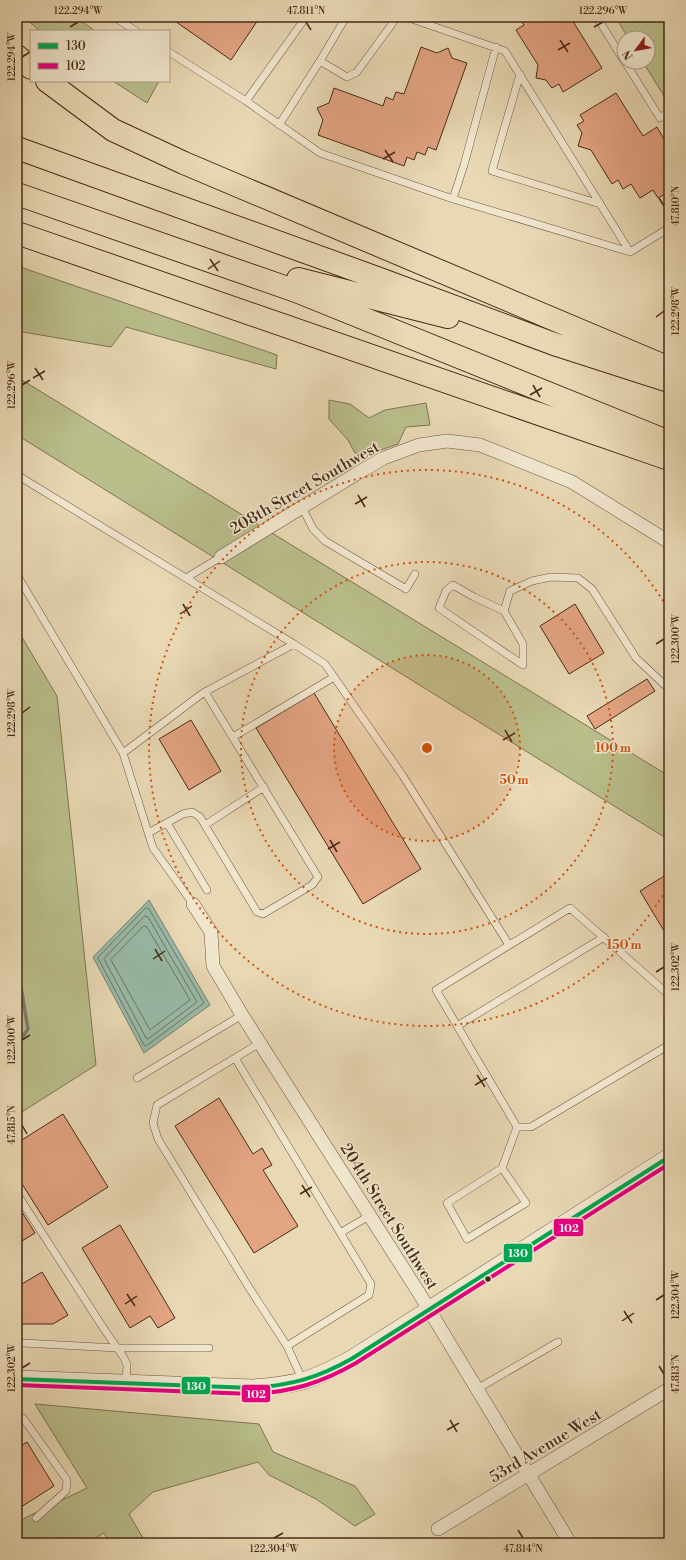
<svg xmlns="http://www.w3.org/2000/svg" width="686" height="1560" font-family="'Libre Bodoni',serif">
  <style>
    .green { fill: #b9be8b; stroke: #807452 }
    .water { fill: #98bba9; stroke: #78816f }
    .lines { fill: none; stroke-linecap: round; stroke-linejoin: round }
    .shore { stroke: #707260; stroke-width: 1 }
    .stream { stroke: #78816f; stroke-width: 3.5 }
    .building { fill: #e3a482; stroke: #482a18 }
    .service-casing { stroke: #70563f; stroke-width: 8 }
    .minor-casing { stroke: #70563f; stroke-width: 14 }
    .tertiary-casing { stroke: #70563f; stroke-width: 18 }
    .motorway-casing { stroke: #482a18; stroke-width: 24 }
    .service { stroke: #f0e6ce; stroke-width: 7 }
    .minor { stroke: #f0e6ce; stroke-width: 13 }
    .tertiary { stroke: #f0e6ce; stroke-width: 17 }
    .motorway { stroke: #e8d8b4; stroke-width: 22 }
    .bus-1-casing { stroke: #f0e6ce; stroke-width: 7 }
    .bus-2-casing { stroke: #f0e6ce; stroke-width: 7 }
    .bus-1 { stroke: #00a651; stroke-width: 4 }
    .bus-2 { stroke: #e5007d; stroke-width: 4 }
    .ticks { fill: none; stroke: #482a18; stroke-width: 1.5 }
    .ring { fill: none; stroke: #d0520e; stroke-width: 2; stroke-dasharray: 2 4 }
    .bus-dot { fill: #482a18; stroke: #f0e6ce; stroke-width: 1.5 }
    .labels { text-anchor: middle; stroke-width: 3; stroke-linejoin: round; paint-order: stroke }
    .street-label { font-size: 16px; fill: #482a18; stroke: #f0e6ce }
    .centre { fill: #d0520e; stroke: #f0e6ce; stroke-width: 2 }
    .ring-label { font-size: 12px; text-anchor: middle; font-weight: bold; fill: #d0520e; stroke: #f0e6ce; stroke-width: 3; stroke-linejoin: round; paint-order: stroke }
    .line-badge { stroke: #f0e6ce; stroke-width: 1.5 }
    .badge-label { font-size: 11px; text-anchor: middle; font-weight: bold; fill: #fff }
    .neatline { fill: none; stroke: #482a18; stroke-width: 1.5 }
    .ticks-label { font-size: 10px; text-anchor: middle; fill: #482a18 }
  </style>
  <rect width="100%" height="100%" fill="#e8d8b4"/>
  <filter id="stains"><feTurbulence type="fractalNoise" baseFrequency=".005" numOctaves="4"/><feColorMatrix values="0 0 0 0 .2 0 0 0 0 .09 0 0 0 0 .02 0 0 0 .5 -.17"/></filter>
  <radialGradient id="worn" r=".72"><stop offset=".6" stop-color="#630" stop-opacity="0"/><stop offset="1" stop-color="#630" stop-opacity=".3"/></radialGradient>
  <!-- green -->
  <path class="green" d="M24,17H76L95,31H40Z
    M626,17H667L669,20V94L664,96L643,62H648V38H628L618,21Z
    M113,81H159L147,103Z
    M17,266L277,355L276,369L126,327L111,347L17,331Z
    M17,377L669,776V840L17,435Z
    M329,400L350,404L369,418L385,410L426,403L430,425L406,427L398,444L369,454L355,453L348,440L329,419Z
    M17,629L57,696L96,1065L17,1115Z
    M35,1404L259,1424L273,1452L355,1486L375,1514L355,1526L316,1499L269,1475L258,1462L153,1492L129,1514L146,1543H110L104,1533L87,1543H17V1524L25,1518L87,1488Z"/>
  <!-- water -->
  <path class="water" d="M149,900L210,1005L144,1053L93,957Z"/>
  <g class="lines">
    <!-- shore -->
    <path class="shore" d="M146,908L149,909L204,1003L146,1046L144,1045L98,958Z
      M145,916L148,917L197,1002L148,1039L146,1038L104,959Z
      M144,926L147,927L190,1000L150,1030L111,960Z"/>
    <!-- stream -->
    <path class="stream" d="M17,964L28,1029L17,1045"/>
  </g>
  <!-- building -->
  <path class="building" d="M169,17H260L231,60Z
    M518,17H584L574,23L602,68L563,92L559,84L552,88L546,80L536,78L538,65L516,30L524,25Z
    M421,47L437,53L448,48L452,58L467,63L436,150L428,147L425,155L417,152L414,160L407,157L404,166L318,135L323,120L317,108L329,103L334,88L383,106L386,97L393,100L396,92L404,94Z
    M616,93L643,136L657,127L665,141L669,138V196L667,193L658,198L653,190L640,198L631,184L623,189L618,180L612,184L591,150L578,146L582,133L577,125L584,121L580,115Z
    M575,604L604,653L569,674L540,626Z
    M647,679L655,691L595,729L587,716Z
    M314,693L421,869L363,904L256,728Z
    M191,720L221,771L189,790L159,739Z
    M669,873V939L640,891Z
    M219,1098L253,1154L262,1148L272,1165L263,1170L298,1226L254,1253L175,1126Z
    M63,1114L108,1187L48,1225L17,1176V1143Z
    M17,1204L35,1233L17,1244Z
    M120,1225L175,1318L158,1328L150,1316L130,1328L82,1248Z
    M42,1272L68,1315L53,1324H17V1287Z
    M18,1440L21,1446L27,1442L54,1486L21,1507L17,1501Z"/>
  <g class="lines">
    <!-- service casing -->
    <g class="service-casing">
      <path id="service" d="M114,17L136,31
        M406,17L505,51L630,252
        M597,17L624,61
        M496,47L464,165L453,199L630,252L669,228
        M169,52L246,101L320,153L453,199
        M320,61L346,17
        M625,62L660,118L669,112
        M520,74L492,171L600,204
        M246,101L306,17
        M279,125L320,61L347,77L357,72L397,17
        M17,475L294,644L325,664L403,776L509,945
        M302,507L313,529L325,541L406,589L415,574
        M17,575L123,753
        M186,578L221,557
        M504,611L474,597L453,585L446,591L439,608L523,665V644L504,611L510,591L532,581L551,577L578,578L592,589L636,658L669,689
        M233,737L334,677
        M167,823L207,890
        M205,825L264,787
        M148,833L183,814L192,812L200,817L257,912L263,914L312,885L318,877L205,692
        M193,904L153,848L123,753L203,693L294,644
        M669,995L570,908L436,990L517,1127H531L669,1045
        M457,1026L604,937
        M260,1043L157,1105L153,1123L158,1139L248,1286L287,1346L303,1381
        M235,1058L371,1284L369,1295L287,1346
        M137,1078L242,1015
        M663,1161L669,1171
        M502,1168L526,1203L467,1239L447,1203L502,1168L517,1127
        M17,1194L104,1329L124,1358L127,1365L126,1383
        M340,1233L369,1216
        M23,1343L117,1348H209
        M477,1389L558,1342
        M17,1416L23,1418L67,1480L66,1491L36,1518"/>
    </g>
    <!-- minor casing -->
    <g class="minor-casing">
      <path id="minor" d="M221,557L356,474L384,458L419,445L447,441L480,445L572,482L669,542
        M193,904L211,932L213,966L242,1015L419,1293L570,1543
        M438,1529L669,1389"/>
    </g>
    <!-- tertiary casing -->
    <g class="tertiary-casing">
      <path id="tertiary" d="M17,1379L252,1388C269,1387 286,1385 302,1381C320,1376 337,1367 353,1358L669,1157"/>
    </g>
    <!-- motorway casing -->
    <g class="motorway-casing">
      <path id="motorway" d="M17,56L31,68
        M47,81L113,130L184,163L669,368
        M17,148L380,279L554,344L669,381
        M17,194L296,291L669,442
        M17,233L669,459
        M298,279L448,317"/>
    </g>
    <!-- service -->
    <use href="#service" class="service"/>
    <!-- minor -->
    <use href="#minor" class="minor"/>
    <!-- tertiary -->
    <use href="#tertiary" class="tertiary"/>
    <!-- motorway -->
    <use href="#motorway" class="motorway"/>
    <!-- bus-1 casing -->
    <g class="bus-1-casing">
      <path id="bus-1" d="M17,1379L252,1388C292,1385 318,1378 353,1358L669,1157"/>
    </g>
    <!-- bus-2 casing -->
    <g class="bus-2-casing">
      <path id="bus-2" d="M17,1385L252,1394C292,1392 321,1383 356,1363L669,1164"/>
    </g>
    <!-- bus-1 -->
    <use href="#bus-1" class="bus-1"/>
    <!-- bus-2 -->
    <use href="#bus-2" class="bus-2"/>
  </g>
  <!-- ticks -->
  <path class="ticks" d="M306,22L311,30M70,27L78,22M594,27L603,22M560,40L568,52M558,50L570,43M22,57L30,52M385,150L393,162M383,159L395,152M659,198L664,206M210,259L218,271M208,269L220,261M656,317L664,311M35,368L43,380M33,378L45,371M22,385L30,380M533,385L540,397M530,395L542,388M358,495L365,507M355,504L367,497M183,604L190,616M180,614L192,606M656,644L664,639M22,713L30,707M505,730L512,742M503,740L515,733M330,840L337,852M328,849L340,842M155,949L162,961M153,959L165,951M656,972L664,967M22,1040L30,1035M477,1075L485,1087M475,1085L487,1078M22,1125L27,1134M302,1185L310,1197M300,1194L312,1187M127,1294L135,1306M656,1300L664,1295M125,1304L137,1296M624,1311L632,1323M622,1321L634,1313M659,1366L664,1374M22,1368L30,1363M450,1420L457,1432M447,1430L459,1423M518,1530L523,1538M274,1538L283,1533"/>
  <!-- distance rings -->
  <circle cx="427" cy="748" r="93" fill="#d0520e" fill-opacity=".12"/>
  <g class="ring">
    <circle cx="427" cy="748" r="93"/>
    <circle cx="427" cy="748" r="186"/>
    <path d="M669 885A278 278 0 1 1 669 611"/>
  </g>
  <!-- markers -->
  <circle class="bus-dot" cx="488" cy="1279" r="3.5"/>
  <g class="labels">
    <!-- street labels -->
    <g class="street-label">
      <text transform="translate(304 487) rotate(-30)" y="6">208th Street Southwest</text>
      <text transform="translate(390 1216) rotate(58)" y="6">204th Street Southwest</text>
      <text transform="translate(545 1445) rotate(-31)" y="6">53rd Avenue West</text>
    </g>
  </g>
  <circle cx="427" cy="748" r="6" class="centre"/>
  <g class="ring-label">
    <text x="613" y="752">100 m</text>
    <text x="514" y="784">50 m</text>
    <text x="624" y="949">150 m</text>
  </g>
  <g class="line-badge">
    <rect x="553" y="1218" width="31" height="19" rx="4" fill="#e5007d"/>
    <rect x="503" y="1243" width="30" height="20" rx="4" fill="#00a651"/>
    <rect x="181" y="1376" width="30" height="19" rx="4" fill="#00a651"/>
    <rect x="241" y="1384" width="30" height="19" rx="4" fill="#e5007d"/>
  </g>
  <g class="badge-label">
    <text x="569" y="1232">102</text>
    <text x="518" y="1257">130</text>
    <text x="196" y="1390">130</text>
    <text x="256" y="1398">102</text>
  </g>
  <!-- margin -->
  <rect width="686" height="1560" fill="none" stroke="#e8d8b4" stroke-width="44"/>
  <!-- legend -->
  <rect x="30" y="30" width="140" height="52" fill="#f0e6ce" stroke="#ad9b85"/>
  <rect x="38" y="43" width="20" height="6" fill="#00a651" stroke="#ad9b85"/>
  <text x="66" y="50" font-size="12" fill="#482a18">130</text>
  <rect x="38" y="63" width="20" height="6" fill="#e5007d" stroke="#ad9b85"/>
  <text x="66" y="70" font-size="12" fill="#482a18">102</text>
  <!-- north arrow -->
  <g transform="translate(636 50) rotate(238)"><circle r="19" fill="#f0e6ce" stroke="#ad9b85"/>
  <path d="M0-3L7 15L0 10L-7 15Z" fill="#8f2418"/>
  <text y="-6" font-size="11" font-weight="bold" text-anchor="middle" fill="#482a18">N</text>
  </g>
  <rect x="22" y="22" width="642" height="1516" class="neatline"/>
  <g class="ticks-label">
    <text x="78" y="14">122.294°W</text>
    <text x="306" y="14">47.811°N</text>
    <text x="603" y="14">122.296°W</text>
    <text transform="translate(11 57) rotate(-90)" y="4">122.294°W</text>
    <text transform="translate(675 206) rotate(-90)" y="4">47.810°N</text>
    <text transform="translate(675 311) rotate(-90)" y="4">122.298°W</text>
    <text transform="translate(11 385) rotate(-90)" y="4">122.296°W</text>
    <text transform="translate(675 639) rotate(-90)" y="4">122.300°W</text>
    <text transform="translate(11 713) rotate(-90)" y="4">122.298°W</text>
    <text transform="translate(675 967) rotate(-90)" y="4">122.302°W</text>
    <text transform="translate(11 1040) rotate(-90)" y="4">122.300°W</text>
    <text transform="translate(11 1125) rotate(-90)" y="4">47.815°N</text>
    <text transform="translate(675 1295) rotate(-90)" y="4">122.304°W</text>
    <text transform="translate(11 1368) rotate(-90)" y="4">122.302°W</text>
    <text transform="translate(675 1374) rotate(-90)" y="4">47.813°N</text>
    <text x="274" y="1552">122.304°W</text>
    <text x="523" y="1552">47.814°N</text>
  </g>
  <rect width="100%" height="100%" filter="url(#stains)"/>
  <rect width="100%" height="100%" fill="url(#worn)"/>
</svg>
